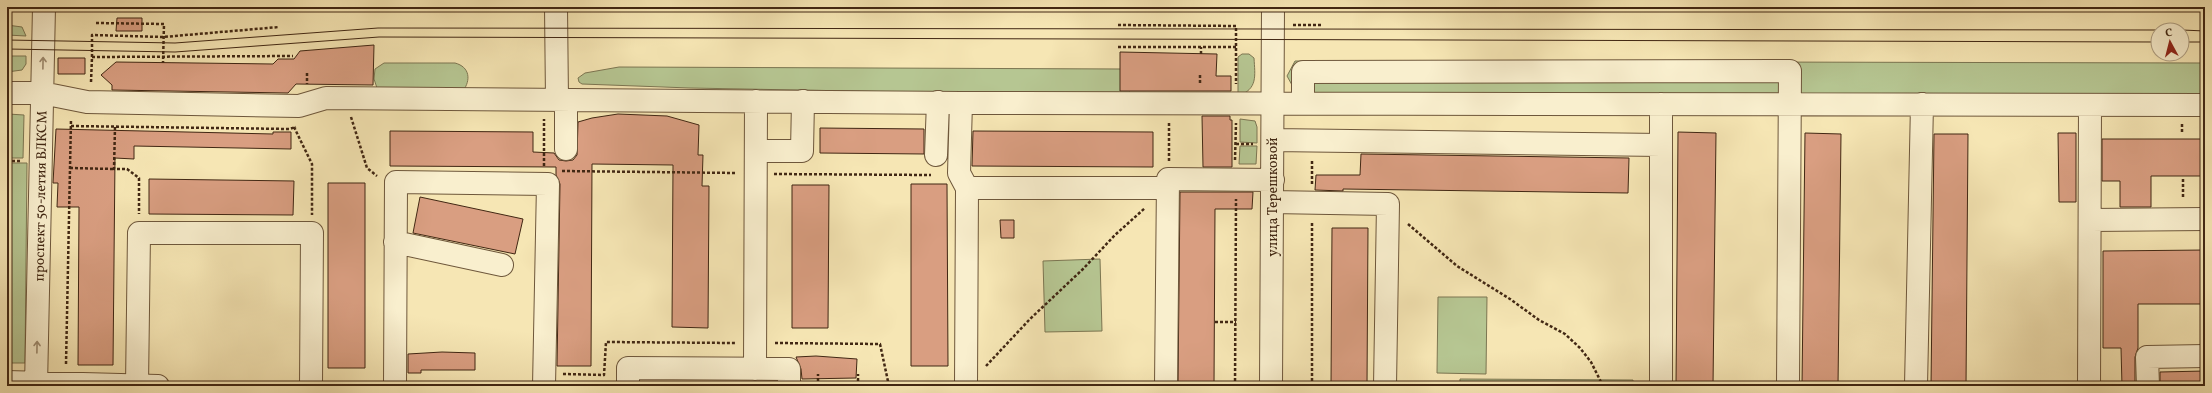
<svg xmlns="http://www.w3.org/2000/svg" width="2212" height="393" font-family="Vollkorn,serif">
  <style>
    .green { fill: #b6c692; stroke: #7c7652 }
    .building { fill: #d99e81; stroke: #412713 }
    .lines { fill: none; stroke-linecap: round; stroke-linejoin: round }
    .minor-casing { stroke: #6e573b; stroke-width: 24 }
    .path { stroke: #412713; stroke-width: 2.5; stroke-dasharray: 3 2; stroke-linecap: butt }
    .minor { stroke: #f9efce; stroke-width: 22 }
    .tram { stroke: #412713; stroke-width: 1 }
    .oneway { stroke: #9d8b70 }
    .labels { text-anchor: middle; stroke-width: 3; stroke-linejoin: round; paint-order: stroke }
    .street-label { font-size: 14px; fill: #412713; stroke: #f9efce }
  </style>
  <rect width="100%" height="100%" fill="#f6e6b4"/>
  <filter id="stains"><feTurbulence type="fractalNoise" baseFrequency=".005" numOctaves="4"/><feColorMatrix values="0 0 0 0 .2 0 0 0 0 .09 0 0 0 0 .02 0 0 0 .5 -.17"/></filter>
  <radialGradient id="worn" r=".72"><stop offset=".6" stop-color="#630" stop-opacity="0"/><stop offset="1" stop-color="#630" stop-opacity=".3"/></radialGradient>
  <!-- green -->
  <path class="green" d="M7,25L22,27L26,36L7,35Z
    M1242,54H1249L1254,58C1255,76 1258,89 1238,96V57Z
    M7,56H26V64L22,70L7,72Z
    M1295,61L2205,63V94H1297L1287,76Z
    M384,63H455C470,67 471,80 463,91L377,88L374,79L375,69Z
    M619,67L1124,69L1134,87L1126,95L1117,96L690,88L582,84L579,82L578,78L585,73Z
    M8,114L24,115L23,158H10Z
    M1240,119L1255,121L1257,127V143L1240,142Z
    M1240,146H1257L1256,164H1239Z
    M7,163H27L25,363H7Z
    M1100,259L1102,331L1045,332L1043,261Z
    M1438,297H1487L1486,374L1437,373Z
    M1460,379L1633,380V386H1460Z"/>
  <!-- building -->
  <path class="building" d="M117,18H142V31H116Z
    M374,45L373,85L296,84L288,93L112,90V85L101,75L116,62L273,64L278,59H294L300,51Z
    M1120,52L1217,54L1216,76H1231V91H1120Z
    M58,58H85V74H58Z
    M618,114L667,116L699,125L698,155H703L702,186H709L708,328L672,327L673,165L592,164L591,366H557L560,184L556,175V167L390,166V131L533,132V152L554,153L559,160L566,161L573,160L577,155L578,122L592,118Z
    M1202,116H1230V120H1232V167H1203Z
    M820,128L924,129V154L820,153Z
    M56,129L273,134V132H291V149L134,146V159L115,158L113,365H78L79,207H57L58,183H53Z
    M973,131L1153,132V167L972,166Z
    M1678,132L1716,133L1713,386H1676Z
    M1805,133L1841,134L1838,386H1802Z
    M2058,133H2076V202H2059Z
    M1934,134H1968L1966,386H1931Z
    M2102,139H2205V176H2151V207H2120V181H2102Z
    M1361,154L1629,158L1628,193L1343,189V191L1315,190L1316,175H1360Z
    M149,179L294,181L293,215L149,214Z
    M328,183H365V368H328Z
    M911,184H947L948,366H911Z
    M792,185H829L828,328H792Z
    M1180,192H1253L1252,209H1215L1214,386H1178Z
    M420,197L523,219L515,254L413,233Z
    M1000,220H1014V238H1001Z
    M1332,228H1368L1367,386H1331Z
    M2205,250V304H2138V348L2135,357V386H2122L2121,348H2103V251Z
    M442,352L475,353V370H421V373H408V354Z
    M816,356L857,359L856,378L802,379L801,369L796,357Z
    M2205,371V386H2160V372Z"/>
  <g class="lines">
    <!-- minor casing -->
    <g class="minor-casing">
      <path id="minor" d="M556,7L557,100
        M7,93H42L87,102L299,106L326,98L961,103L2205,105
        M961,103L959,173L967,188
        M1303,103V72L1790,71L1788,386
        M1273,140L1661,145
        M566,149V100
        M766,151H802L803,101
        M936,155L938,102
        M1272,202L1388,204L1385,386
        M2091,220L2205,219
        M395,242L502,265
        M755,369L756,101
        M7,382L158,386
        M36,386L44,7
        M137,386L139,233H312L311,386
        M395,386L396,182L548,184L544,386
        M628,386V368L789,369V386
        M966,386L967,188H1168
        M1166,386L1168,179L1273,180
        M1271,386L1273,7
        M1661,386V104
        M1916,386L1922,104
        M2089,386L2090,105
        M2148,386L2147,357L2205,356"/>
    </g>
    <!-- path -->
    <path class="path" d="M96,23L164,24L163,63
      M1118,25L1236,26V84
      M1293,25H1323
      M1118,47H1236
      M1201,54V47
      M92,57V35L163,37L279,27
      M307,73V84
      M91,82L92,57L293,56
      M1200,83V74
      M351,117L367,168L377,176
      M2182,124V134
      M71,126L289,129L296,127
      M115,127L114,169H127L139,178V214
      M294,127L312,164V215
      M1236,144H1253
      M1235,160L1236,123
      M7,161H21
      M1169,161V122
      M544,166V119
      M70,168L114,169
      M562,171L737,173
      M774,174L931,175
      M2183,179V199
      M1312,184V161
      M1408,224L1457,266L1510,299L1539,320L1565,334L1580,348L1591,362L1603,386
      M1215,322H1236
      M775,343L880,344L889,386
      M66,364L71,119
      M986,366L1030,319L1083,269L1115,235L1145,208
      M563,374L604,375L606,342L736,343
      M818,386V374
      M858,386V374
      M1235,386L1236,199
      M1312,386V223"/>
    <!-- minor -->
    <use href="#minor" class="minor"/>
    <!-- tram -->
    <path class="tram" d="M2182,30L2205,31
      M7,40L175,43L378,28L2158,30
      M2182,42H2205
      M7,49L175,52L379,37L2158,42"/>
  </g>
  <!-- one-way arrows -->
  <defs><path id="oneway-shaft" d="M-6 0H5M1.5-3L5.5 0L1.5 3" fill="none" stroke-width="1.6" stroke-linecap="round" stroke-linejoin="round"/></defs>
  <g class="oneway">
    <use href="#oneway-shaft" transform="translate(43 63) rotate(-89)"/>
    <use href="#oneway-shaft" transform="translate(37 347) rotate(-89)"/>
  </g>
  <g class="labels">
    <!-- street labels -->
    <g class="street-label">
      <text transform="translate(40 196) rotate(-89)" y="5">проспект 50-летия ВЛКСМ</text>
      <text transform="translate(1272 197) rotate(-90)" y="5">улица Терешковой</text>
    </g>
  </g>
  <!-- margin -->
  <rect width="2212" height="393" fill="none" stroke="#f6e6b4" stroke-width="24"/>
  <rect x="8" y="8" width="2196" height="377" fill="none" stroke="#412713" stroke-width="2"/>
  <rect x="12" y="12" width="2188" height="369" fill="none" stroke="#412713"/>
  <!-- north arrow -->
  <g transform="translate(2170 42) rotate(353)"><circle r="19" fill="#f9efce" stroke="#af9f83"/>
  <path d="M0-3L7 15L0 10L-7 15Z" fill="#8f2418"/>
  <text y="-6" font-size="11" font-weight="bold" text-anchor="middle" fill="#412713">С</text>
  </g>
  <rect width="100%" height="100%" filter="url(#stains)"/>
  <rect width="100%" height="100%" fill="url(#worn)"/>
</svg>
